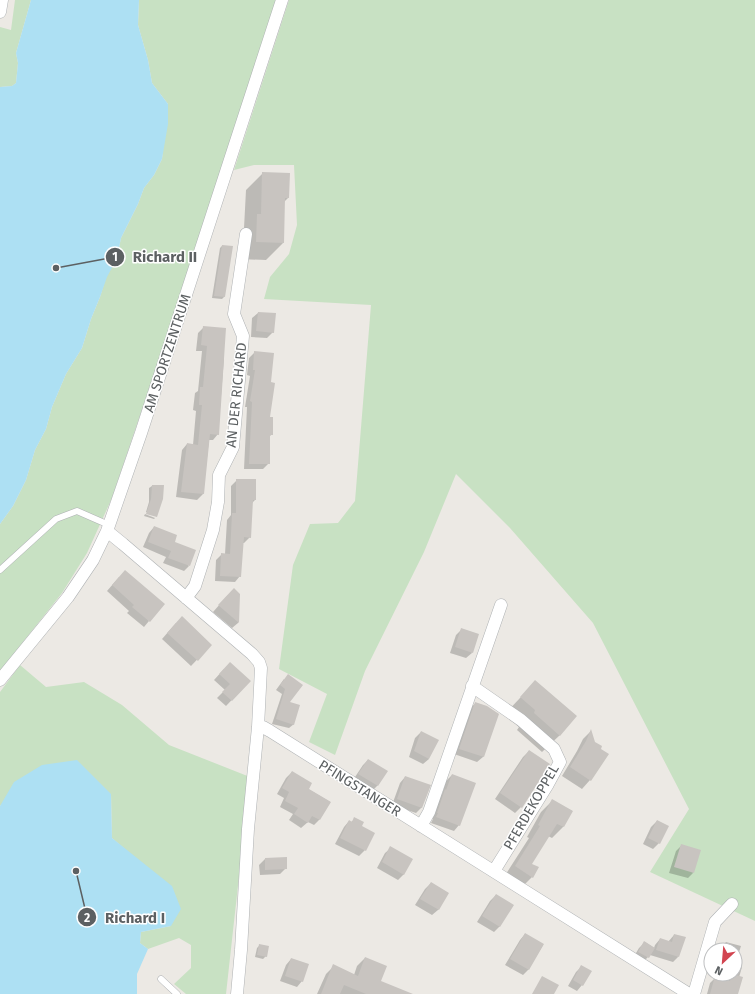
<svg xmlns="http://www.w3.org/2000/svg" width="755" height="994" font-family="'Fira Sans',sans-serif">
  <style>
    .green { fill: #c8e1c3 }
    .water { fill: #ade0f3 }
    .shadow { fill: #0003 }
    .building { fill: #c8c4c0 }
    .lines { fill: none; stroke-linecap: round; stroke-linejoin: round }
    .lane-casing { stroke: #afb2b4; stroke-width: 7 }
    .street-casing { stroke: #afb2b4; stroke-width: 13 }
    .lane { stroke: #fff; stroke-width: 6 }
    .street { stroke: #fff; stroke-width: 12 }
    .labels { text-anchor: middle; stroke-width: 3; stroke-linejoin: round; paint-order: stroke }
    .street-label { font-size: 14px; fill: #5c6062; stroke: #fff }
    .leader { fill: none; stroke: #5c6062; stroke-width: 1.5 }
    .callout-dot { fill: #5c6062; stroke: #fff; stroke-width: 1.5 }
    .mark-label { font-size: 12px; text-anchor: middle; font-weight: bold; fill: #fff }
    .callout-label { font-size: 15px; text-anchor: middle; font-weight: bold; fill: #5c6062; stroke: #fff; stroke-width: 3; stroke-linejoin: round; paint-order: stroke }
  </style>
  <rect width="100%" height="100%" fill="#ece9e4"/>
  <!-- green -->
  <path class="green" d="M15,0H31L16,53L18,63L16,83L12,86L0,87V27L11,30Z
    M139,0H276L179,300L112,498L87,553L62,593L0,671V524L13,506L26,480L35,450L46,429L52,407L66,374L82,348L91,319L100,297L106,277L117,258L121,238L138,204L144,188L154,175L162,159L168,104L152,83L148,60L138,25Z
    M289,0H755V921L650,872L689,809L593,623L510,528L456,474L424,552L365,671L335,755L309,742L327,694L279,669L293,565L310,524L338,523L355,501L371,305L264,299L270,277L289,254L297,225L294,165H254L234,170Z
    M20,665L46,687L84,682L122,705L169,745L250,777L226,994H186L174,984L191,968V945L179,938L148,949L140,943L141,932L171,926L133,856L112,838L111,794L3,803L0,806V692Z"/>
  <!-- water -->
  <path class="water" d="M31,0H139L138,25L148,60L152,83L168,104V124L162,159L154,175L144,188L138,204L121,238L117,258L107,277L100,297L91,319L82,348L66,374L52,407L46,429L35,450L26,480L13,506L0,524V87L12,86L16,83L18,63L16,53Z
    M77,760L111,794L112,838L172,886L181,909L171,926L141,932L140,943L148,949L137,974V994H0V806L14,782L42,765Z"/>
  <!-- shadow -->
  <path class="shadow" d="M263,173L288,198L284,202L283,243L266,260L239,259L240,232L244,228L246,190Z
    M222,246L224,297L222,299L212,298L220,248Z
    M258,313L273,332L267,338L251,337L252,318Z
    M204,327L222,358H224L218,434L213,440H209L203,494L197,500L176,497L182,450L187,444L193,445L196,411L193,410L195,393L198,391L202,351H196L198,333Z
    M255,352L272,434L269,437V463L263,469H244L247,407H245L250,376L247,375L249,358Z
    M237,480L255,500L252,503L250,537L244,543H242L240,576L235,582L215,581L216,560L222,554H225L227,520L231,515V486Z
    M152,486L156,516L146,512L149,502V488Z
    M145,514L155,518L154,519L144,516Z
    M154,527L189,566L184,571L163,563L166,557L143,547L149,533Z
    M119,577L149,621L144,627L127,613L129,611L107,591Z
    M239,594L238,623L232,628L213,612L228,595Z
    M176,623L211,645L191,666L162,639Z
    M462,629L472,653L466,658L450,653L456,635Z
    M224,669L250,681L226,706L217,698L225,690L214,680Z
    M284,679L294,724L289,728L272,724L282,694L276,690Z
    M535,682L560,735L542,752L517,730L519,727L504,715Z
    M476,703L498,714L483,757L477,762L454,754L470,708Z
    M591,731L590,780L582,789L562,776L577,751L583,739Z
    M421,732L429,759L423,764L409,757L415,738Z
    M529,751L521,807L515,813L495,799L523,757Z
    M368,760L386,771L377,786L372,791L353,780L363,765Z
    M292,772L308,789L330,802L319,820L314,825L308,822L301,828L289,820L293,814L280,807L284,798L277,794L286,778Z
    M452,775L459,825L454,831L431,823L433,819L432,818L439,796L442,794L446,781Z
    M405,777L422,807L416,813L392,805L400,783Z
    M552,801L572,811L563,827L552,838L548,836L531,864L532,877L521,888L504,877L529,838L527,837L541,812Z
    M355,819L361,827L373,833L365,850L359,856L335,844L344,827L349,821L351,822Z
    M657,821L659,843L653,849L643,844L651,827Z
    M682,845L693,873L688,878L669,873L676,851Z
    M391,848L404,874L398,880L377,868L385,853Z
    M265,859L286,868L280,874L260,875L259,865Z
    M431,883L448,893L438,910L432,915L415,905L425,889Z
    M496,895L500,926L494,932L477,922L490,901Z
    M525,934L543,945L528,970L523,975L505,965L520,940Z
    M674,935L678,957L673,962L650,955L642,963L633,958L639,948L645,942L654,948L655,945L660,939L668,942Z
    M726,942L741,946L735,965L742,967L738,981L731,994H707L710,983L716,977L718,978L719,974H735V950H720L721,947Z
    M259,946L266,956L263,959L255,957L257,948Z
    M365,958L380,981L393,994H317L326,974L334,966L354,975L357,966Z
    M291,959L302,981L297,987L280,981L286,965Z
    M582,966V985L577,991L568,986L576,972Z"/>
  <!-- building -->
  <path class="building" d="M262,172L290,173L289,198H285L284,243L256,242L257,214H261Z
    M222,245L233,246L225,297L214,296Z
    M258,312L276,313L274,333L256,331Z
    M203,326L226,328L219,435L210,434L204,494L181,492L187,443L198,445L202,405H199L200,387H203L207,346L201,345Z
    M254,351L274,353L271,382L275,383L270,417H273V435H270V464H249L252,402L250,401L255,370H253Z
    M236,479H256V500H253L251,538L244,537L241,577L220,576L221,553L230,554L232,513H236Z
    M152,485H164L163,499L157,517L146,514L151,499Z
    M154,526L177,535L175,542L196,550L190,566L168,558L171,551L148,542Z
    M125,570L165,604L150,622L132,607L134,605L112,585Z
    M234,588L240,594L239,623L218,605Z
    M182,616L212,645L198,661L167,633Z
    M461,628L479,634L473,653L455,647Z
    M230,662L251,681L232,701L222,692L230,684L219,674Z
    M288,674L303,685L290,702L300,705L294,725L276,719L285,689L280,685Z
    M535,680L577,716L560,736L534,713L535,710L520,697Z
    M475,702L487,706L499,714L484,757L459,749Z
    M591,729L595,742L602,746L601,749L609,754L591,781L570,767L586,741Z
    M421,731L439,740L429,759L414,751Z
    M529,750L550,764L522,808L500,793Z
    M368,759L388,771L378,786L358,774Z
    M292,771L312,783L309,789L331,802L320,820L312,816L308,823L294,814L298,808L285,801L289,792L282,788Z
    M452,774L476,783L460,826L436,817L438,813H437L445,789L446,790Z
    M405,776L431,785L422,808L397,799Z
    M552,799L573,811L564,827L557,824L532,864L539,867L533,878L515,866L540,826L538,825Z
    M354,817L364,822L362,826L375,833L366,851L340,838L349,820L352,822Z
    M657,820L669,826L660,844L648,838Z
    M681,844L701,850L694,873L674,867Z
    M390,846L413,859L404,875L382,862Z
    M287,857V869L265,870V858Z
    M431,882L449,893L439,910L420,899Z
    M496,894L514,905L500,927L482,916Z
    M525,933L544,944L529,970L510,959Z
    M674,934L686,937L679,957L656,950L660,938L672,942Z
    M644,941L655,948L649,958L638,952Z
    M259,944L269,946L267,957L257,955Z
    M365,957L387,966L381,981L413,994H366L344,985L340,994H321L333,964L358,976Z
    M291,958L309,964L303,982L285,976Z
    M581,965L592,971L583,986L573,980Z
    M732,974L743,977L738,994H710L715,976L730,981Z
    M542,976L559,985L554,994H532Z"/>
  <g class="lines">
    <!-- lane casing -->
    <g class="lane-casing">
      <path id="lane" d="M0,570L56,519L77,511L109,525
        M161,979L177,994"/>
    </g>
    <!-- street casing -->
    <g class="street-casing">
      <path id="street" d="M0,12L2,0
        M107,531L123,544L252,654L259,662L261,668L258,727L248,829L241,950L237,994
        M186,598L195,586L213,530L218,502L219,475L233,447L243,336L234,314L246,234
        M0,680L68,597L93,560L107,531L141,433L282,0
        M472,686L521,720L554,749L560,762L548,784L494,871
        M258,727H263L270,731L689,994
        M421,826L429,812L501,605
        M694,994L715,922L732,904"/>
    </g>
    <!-- lane -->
    <use href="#lane" class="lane"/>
    <!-- street -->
    <use href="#street" class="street"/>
  </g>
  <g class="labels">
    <!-- street labels -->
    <g class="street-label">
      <text transform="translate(167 353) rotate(-72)" y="5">AM SPORTZENTRUM</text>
      <text transform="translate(236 395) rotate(-84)" y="5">AN DER RICHARD</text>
      <text transform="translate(360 788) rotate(32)" y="5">PFINGSTANGER</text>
      <text transform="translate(531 807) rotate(-60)" y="5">PFERDEKOPPEL</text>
    </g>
  </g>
  <!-- callouts -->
  <path class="leader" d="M56 268L115 257M76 871L87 917"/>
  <g class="callout-dot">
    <circle cx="56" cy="268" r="4"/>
    <circle cx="76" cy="871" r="4"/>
    <circle cx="115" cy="257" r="10"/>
    <circle cx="87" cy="917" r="10"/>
  </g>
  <g class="mark-label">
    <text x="115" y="261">1</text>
    <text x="87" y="922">2</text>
  </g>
  <g class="callout-label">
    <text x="165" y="262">Richard II</text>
    <text x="135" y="923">Richard I</text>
  </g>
  <!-- north arrow -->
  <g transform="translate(723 962) rotate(206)"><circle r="19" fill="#ffffff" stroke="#bebfc0"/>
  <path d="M0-3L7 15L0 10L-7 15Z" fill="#d24450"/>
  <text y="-6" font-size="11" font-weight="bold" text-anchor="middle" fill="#5c6062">N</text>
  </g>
</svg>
